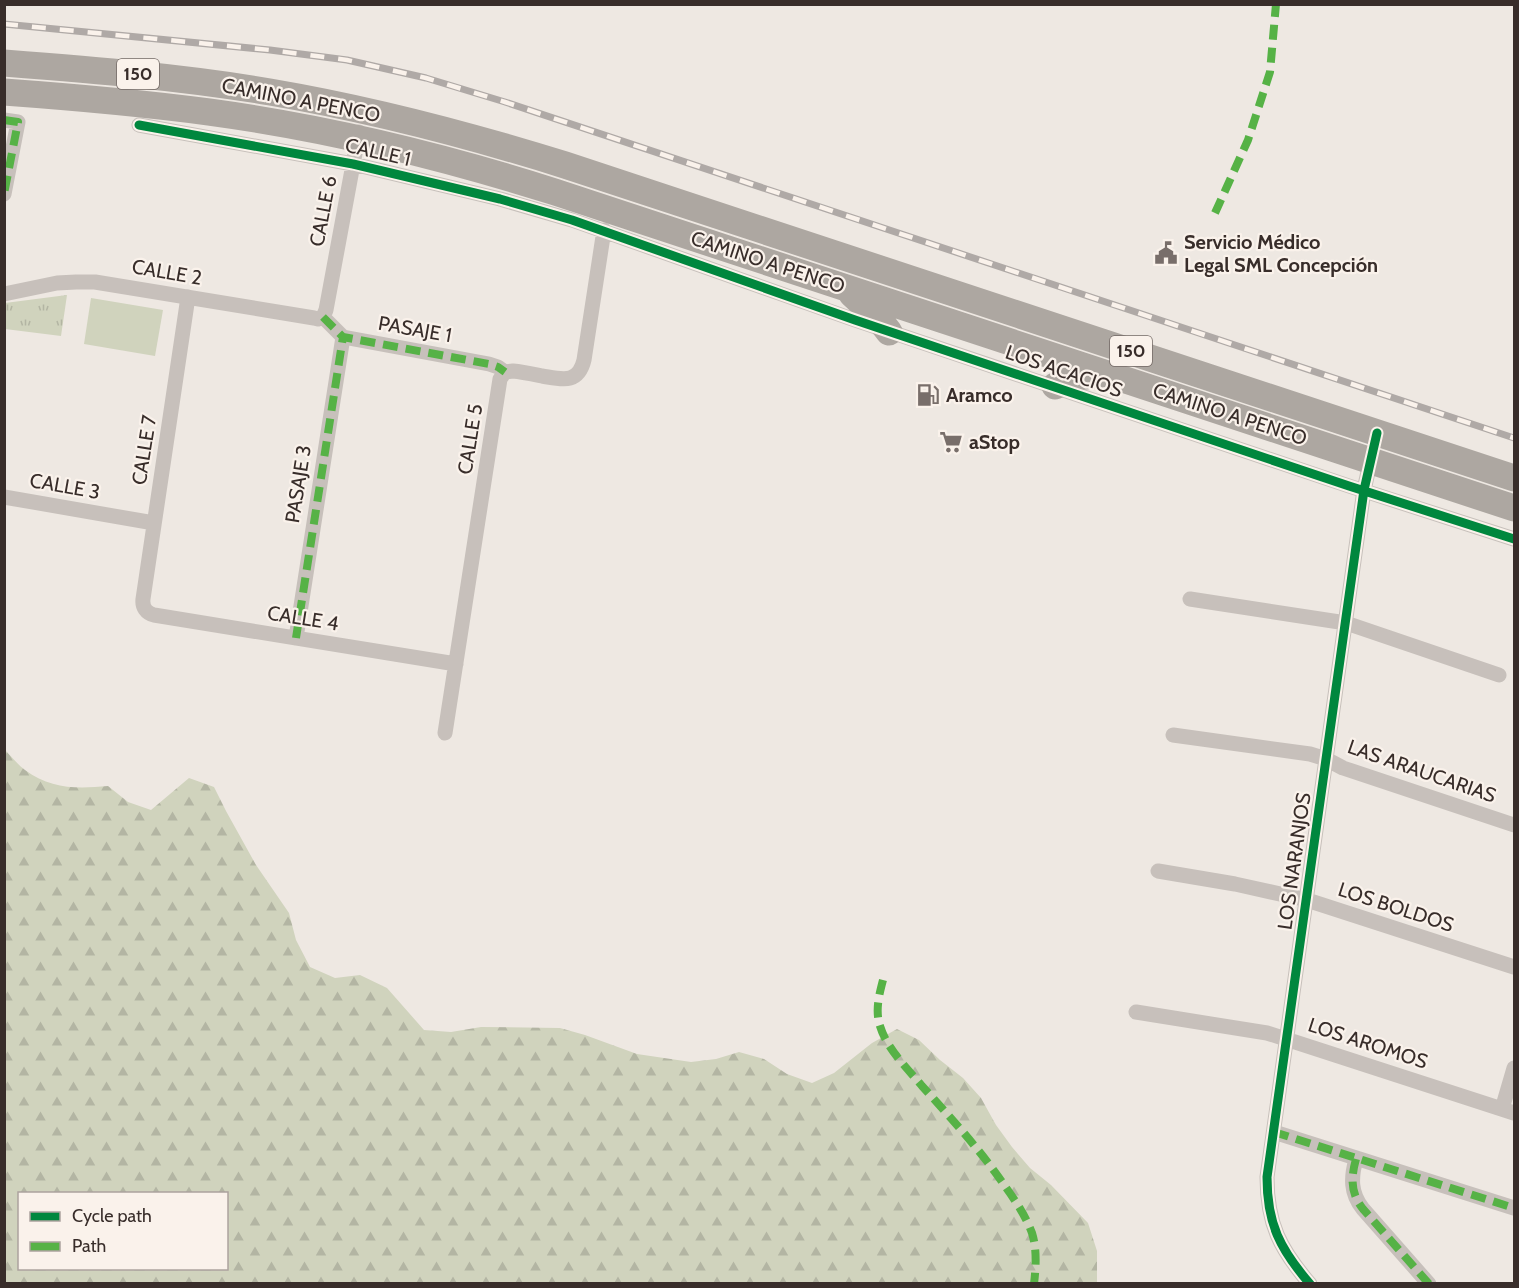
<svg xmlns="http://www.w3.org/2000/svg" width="1519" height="1288" font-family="Cabin,sans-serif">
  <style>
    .forest { fill: url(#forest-firs); fill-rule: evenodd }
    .park { fill: url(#park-tufts) }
    .pitch { fill: #d0d3bd }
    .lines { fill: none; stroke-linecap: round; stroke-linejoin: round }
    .street { stroke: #c7c0bb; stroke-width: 15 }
    .highway { stroke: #ada7a1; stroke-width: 27 }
    .rail-casing { stroke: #afa9a6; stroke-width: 7 }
    .rail { stroke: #faf2eb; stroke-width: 4.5; stroke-dasharray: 14; stroke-linecap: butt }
    .quiet { stroke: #56b246; stroke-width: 8; stroke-dasharray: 15 8; stroke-linecap: butt }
    .cycleway-casing { stroke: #faf2eb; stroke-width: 13 }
    .cycleway { stroke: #00873e; stroke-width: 9 }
    .labels { text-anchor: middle; stroke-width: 4.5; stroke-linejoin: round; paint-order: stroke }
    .shield { fill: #faf2eb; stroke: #726864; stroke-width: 1.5 }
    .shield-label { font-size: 18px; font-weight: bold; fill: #382d2a }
    .street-label { font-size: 20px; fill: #382d2a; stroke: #faf2eb }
    .poi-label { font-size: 20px; font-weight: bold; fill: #382d2a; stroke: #faf2eb; text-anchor: start }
  </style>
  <defs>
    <pattern id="forest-firs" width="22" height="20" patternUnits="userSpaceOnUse" patternTransform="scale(1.5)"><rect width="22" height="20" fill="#d0d3bd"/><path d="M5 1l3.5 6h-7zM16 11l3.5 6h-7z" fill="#b3b5a3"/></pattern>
    <pattern id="park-tufts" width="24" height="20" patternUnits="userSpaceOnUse" patternTransform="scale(1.5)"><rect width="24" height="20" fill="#d0d3bd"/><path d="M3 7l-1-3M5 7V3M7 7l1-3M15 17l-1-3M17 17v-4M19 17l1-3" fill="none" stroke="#b3b5a3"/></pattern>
  </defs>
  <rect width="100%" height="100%" fill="#eee8e2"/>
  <!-- forest -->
  <path class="forest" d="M4,749C11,756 17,764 25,770C51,789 76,789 108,786L128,802L151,810L189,778L214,787L226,811L256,865L289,913L296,940L310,967L335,978L360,975L387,988L424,1030L451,1032L481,1027L560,1028L585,1035L637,1054L691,1062L716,1059L739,1052L764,1059L787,1074L812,1083L834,1073L872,1043L897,1029L919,1040L940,1060L963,1078L981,1098L996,1125L1012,1147L1030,1168L1051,1185L1088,1223L1097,1251V1283H5ZM20,1194H226V1268H20Z"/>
  <!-- park -->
  <path class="park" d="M67,295L61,336L5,329V303Z"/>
  <!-- pitch -->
  <path class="pitch" d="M91,298L163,310L155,356L84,344Z"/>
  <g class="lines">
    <!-- street -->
    <path class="street" d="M4,120L18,122L4,194
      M139,125L353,164L500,199L572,220L855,320L1349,486L1514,539
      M4,294L57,283L76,282H95L314,318L318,319L323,317
      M188,297L143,599C142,607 146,613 154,615L456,664
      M323,317L326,310L359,132
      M323,317L343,337L489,364L498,367L505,372
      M505,372L513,371C523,372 532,374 542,376C561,379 578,385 584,360L604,230
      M4,497L154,523
      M1190,599L1346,623L1499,675
      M296,638L343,337
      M445,733L500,379L505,372
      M1173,735L1310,754L1326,759L1343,768L1514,825
      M1158,871L1235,884L1307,900L1514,967
      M1136,1012L1267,1033L1514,1113
      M1502,1109L1514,1068
      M1274,1132L1514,1208
      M1356,1159C1351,1177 1350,1193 1363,1209L1429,1284
      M1310,1284C1280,1249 1267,1224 1267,1177L1364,490L1372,454"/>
    <!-- highway -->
    <path class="highway" d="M4,63C94,70 182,77 270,92C370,109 469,135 565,165L1514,478
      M4,92C73,97 141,103 209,112C327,128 442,156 555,192L1514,508
      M852,294L879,319L889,332
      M1055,386L1077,377L1101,374"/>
    <!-- rail casing -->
    <g class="rail-casing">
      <path id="rail" d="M4,24L270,50L347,60L426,78L505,102L1514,438"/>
    </g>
    <!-- rail -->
    <use href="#rail" class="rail"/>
    <!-- quiet -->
    <path class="quiet" d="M4,120L18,122L4,194
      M1215,213L1248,140L1270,72L1276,4
      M323,317L343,337L489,364L498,367L505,372
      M296,638L343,337
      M883,980C879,995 875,1011 880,1026C887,1049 907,1068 922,1086C952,1119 982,1152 1007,1189C1017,1203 1026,1217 1032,1233C1037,1249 1036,1267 1034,1284
      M1274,1132L1514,1208
      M1356,1159C1351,1177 1350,1193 1363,1209L1429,1284"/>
    <!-- cycleway casing -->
    <g class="cycleway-casing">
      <path id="cycleway" d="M139,125L353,164L500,199L572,220L855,320L1349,486L1514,539
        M1310,1284C1280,1249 1267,1224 1267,1177L1364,490L1377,433"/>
    </g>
    <!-- cycleway -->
    <use href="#cycleway" class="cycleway"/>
  </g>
  <!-- icons -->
  <defs>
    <g id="civic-bare" transform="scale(1.8)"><path d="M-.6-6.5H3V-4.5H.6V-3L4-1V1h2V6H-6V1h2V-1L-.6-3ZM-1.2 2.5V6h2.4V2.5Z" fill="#786e6a" stroke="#faf2eb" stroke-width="2.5" paint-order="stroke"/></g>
    <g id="fuel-bare" transform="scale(1.8)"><path d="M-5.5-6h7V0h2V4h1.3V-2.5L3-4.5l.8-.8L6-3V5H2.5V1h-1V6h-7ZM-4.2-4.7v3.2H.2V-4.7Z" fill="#786e6a" stroke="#faf2eb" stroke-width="2.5" paint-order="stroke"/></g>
    <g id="supermarket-bare" transform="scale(1.8)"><path d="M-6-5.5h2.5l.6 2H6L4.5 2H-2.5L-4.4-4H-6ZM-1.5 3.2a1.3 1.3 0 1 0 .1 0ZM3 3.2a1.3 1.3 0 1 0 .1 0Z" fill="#786e6a" stroke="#faf2eb" stroke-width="2.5" paint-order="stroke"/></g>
  </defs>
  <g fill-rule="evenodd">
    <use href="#civic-bare" x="1166" y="253"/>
    <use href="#fuel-bare" x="928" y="395"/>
    <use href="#supermarket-bare" x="951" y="442"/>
  </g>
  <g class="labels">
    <!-- shield labels -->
    <g class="shield">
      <rect x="117" y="59" width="42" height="30" rx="4.5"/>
      <rect x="1110" y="336" width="42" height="30" rx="4.5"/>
    </g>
    <g class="shield-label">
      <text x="138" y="80">150</text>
      <text x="1131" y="357">150</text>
    </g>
    <!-- street labels -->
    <g class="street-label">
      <text transform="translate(301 100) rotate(11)" y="7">CAMINO A PENCO</text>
      <text transform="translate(378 152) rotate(13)" y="7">CALLE 1</text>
      <text transform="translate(323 211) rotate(-79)" y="7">CALLE 6</text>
      <text transform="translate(768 262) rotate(18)" y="7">CAMINO A PENCO</text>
      <text transform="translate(167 272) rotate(10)" y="7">CALLE 2</text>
      <text transform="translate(415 329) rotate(10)" y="7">PASAJE 1</text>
      <text transform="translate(1064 371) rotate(19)" y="7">LOS ACACIOS</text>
      <text transform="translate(1230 414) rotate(18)" y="7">CAMINO A PENCO</text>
      <text transform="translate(470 439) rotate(-81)" y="7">CALLE 5</text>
      <text transform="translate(144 450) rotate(-81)" y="7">CALLE 7</text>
      <text transform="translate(298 484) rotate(-81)" y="7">PASAJE 3</text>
      <text transform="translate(65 486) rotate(10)" y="7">CALLE 3</text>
      <text transform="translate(303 618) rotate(9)" y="7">CALLE 4</text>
      <text transform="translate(1422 771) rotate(19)" y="7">LAS ARAUCARIAS</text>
      <text transform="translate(1294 861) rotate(-82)" y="7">LOS NARANJOS</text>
      <text transform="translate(1396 907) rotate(18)" y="7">LOS BOLDOS</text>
      <text transform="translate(1368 1043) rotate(18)" y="7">LOS AROMOS</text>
    </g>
    <!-- poi labels -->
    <g class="poi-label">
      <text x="1184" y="249">Servicio Médico<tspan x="1184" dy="23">Legal SML Concepción</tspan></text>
      <text x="946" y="402">Aramco</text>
      <text x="969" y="449">aStop</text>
    </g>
  </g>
  <!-- border -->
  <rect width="1519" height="1288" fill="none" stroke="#382d2a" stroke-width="12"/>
  <!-- legend -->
  <rect x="18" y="1192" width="210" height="78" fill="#faf2eb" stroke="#aca39e" stroke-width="1.5"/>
  <rect x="30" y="1212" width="30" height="9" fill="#00873e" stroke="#aca39e" stroke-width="1.5"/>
  <text x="72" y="1222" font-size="18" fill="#382d2a">Cycle path</text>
  <rect x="30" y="1242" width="30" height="9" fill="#56b246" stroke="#aca39e" stroke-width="1.5"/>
  <text x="72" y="1252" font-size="18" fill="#382d2a">Path</text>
</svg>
